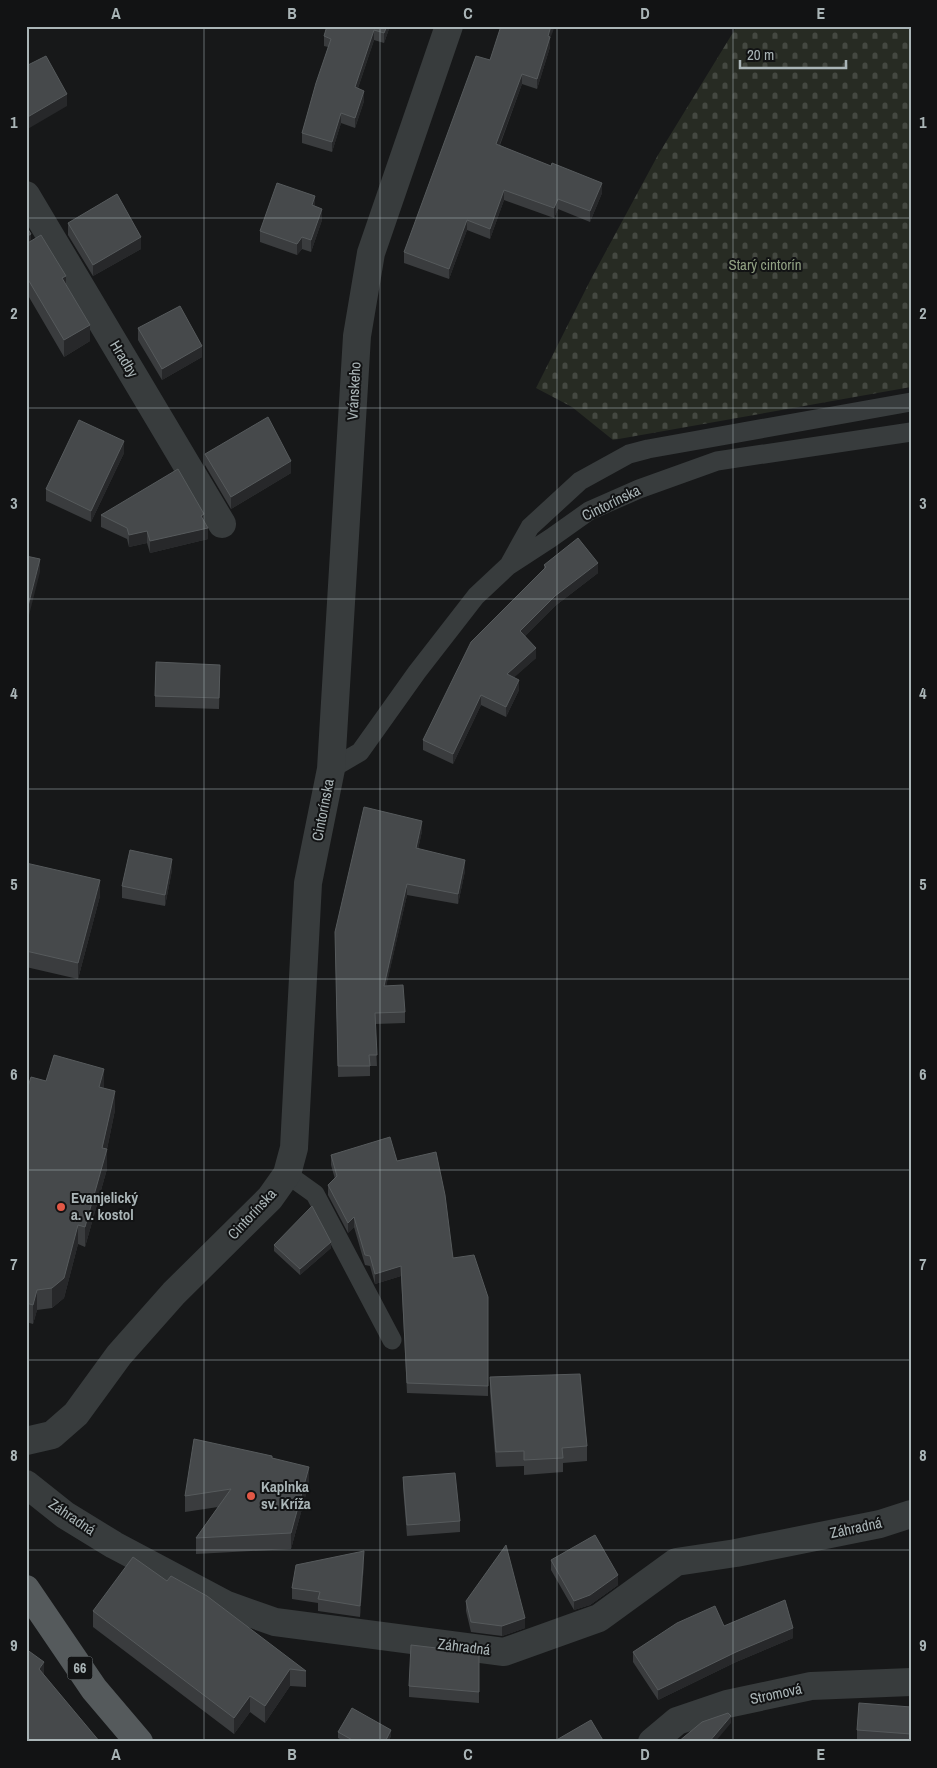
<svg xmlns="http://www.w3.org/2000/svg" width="937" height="1768" font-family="'Archivo Narrow',sans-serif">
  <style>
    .cemetery { fill: url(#cemetery-stones) }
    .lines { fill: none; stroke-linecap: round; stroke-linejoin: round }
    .lane { stroke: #383c3d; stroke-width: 19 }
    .street { stroke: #383c3d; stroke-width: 28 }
    .primary { stroke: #555a5c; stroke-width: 28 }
    .wall { fill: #3a3c3e }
    .shaded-wall { fill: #27282a }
    .building { fill: #46494b; stroke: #565a5c }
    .grid { fill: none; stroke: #aab5b7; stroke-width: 1; stroke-opacity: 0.55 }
    .poi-dot { fill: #e25846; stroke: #121314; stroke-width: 2 }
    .labels { text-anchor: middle; stroke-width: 4; stroke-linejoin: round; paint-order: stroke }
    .shield { fill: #121314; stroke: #7c8486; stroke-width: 1 }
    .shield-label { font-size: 14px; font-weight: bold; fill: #aab5b7 }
    .park-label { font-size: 15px; fill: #91a183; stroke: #121314 }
    .street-label { font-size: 15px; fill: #aab5b7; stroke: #121314 }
    .poi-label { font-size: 15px; font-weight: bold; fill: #aab5b7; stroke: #121314; text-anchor: start }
    .neatline { fill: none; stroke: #aab5b7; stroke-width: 2 }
    .grid-label { font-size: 16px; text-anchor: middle; font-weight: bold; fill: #aab5b7 }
  </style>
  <defs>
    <pattern id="cemetery-stones" width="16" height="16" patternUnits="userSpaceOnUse" patternTransform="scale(1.25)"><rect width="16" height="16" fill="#272b23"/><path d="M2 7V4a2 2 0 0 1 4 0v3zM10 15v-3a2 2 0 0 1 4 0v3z" fill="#444841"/></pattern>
  </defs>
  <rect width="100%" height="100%" fill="#171819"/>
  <!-- cemetery -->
  <path class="cemetery" d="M737,26H911V387L613,440L572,407L536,388L592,277L658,155Z"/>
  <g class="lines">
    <!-- lane -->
    <path class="lane" d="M510,563L530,527L580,481L629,454L648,449L911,402
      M331,769L360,752L417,672L476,596L508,566L551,538L589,511L639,489L717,461L911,432
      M287,1174L315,1194L392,1340"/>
    <!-- street -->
    <path class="street" d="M26,195L222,524
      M26,1441L52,1435L76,1414L119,1355L174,1293L270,1198L287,1174L294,1148L308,883L331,769L357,336L371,253L449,26
      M26,1484L65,1515L114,1545L227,1605L275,1622L504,1652L599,1618L676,1562L736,1553L880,1524L911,1514
      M652,1742L677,1721L727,1704L811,1686L911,1682"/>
    <!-- primary -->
    <path class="primary" d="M26,1589L94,1689L139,1742"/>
  </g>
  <!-- wall -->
  <path class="wall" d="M327,26H390L384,43L374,40L358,88L364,101L355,128L341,123L332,152L302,143V133L328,47L324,46V36Z
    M550,39V47L537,89L522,84L500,145L602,193L590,222L558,209L554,218L504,200L490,239L467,230L449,279L404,263V252L490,60Z
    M322,220L311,252L302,249L297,255L260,242V231Z
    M68,223L141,249L93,276L68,235Z
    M26,226L31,241L66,284L90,341L64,357L26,292Z
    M138,328L202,357L162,380L138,340Z
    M124,453L91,522L46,501V489Z
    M205,454L291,473L231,509L205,465Z
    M101,515L204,522L208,539L150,553L147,543L129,547L127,539L101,527Z
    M544,565L598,573L555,606L525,636L536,658L514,677L519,690L506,717L481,705L453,764L423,750V740L544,569Z
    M220,676L219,709L155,707V696Z
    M422,831L418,849L465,871L458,904L407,895L386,986L405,1012V1023L375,1024L377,1066H370V1076L338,1077L335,932Z
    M26,863L100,896L78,979L26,967Z
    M172,870L165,906L122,898V886Z
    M46,1081L104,1088L115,1110L107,1149V1169L85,1247L78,1244L64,1298L52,1308L37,1310L33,1324L26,1322V1093Z
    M331,1155L397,1161L453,1258L488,1297V1396L407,1393L401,1276L375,1284L370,1266L365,1265L354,1227L348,1233L328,1195V1185L335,1179L331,1165Z
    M274,1245L331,1248L300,1275L274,1251Z
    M490,1377L587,1446V1461L563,1463V1472L524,1475V1466L496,1467L490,1392Z
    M272,1458L309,1483L291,1549L196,1554V1538L218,1507L185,1512V1496Z
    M403,1477L460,1521V1532L407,1536L403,1488Z
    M551,1560L618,1585L590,1605L574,1610L551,1570Z
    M364,1563L360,1617L318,1611V1603L292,1599V1588Z
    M167,1581L306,1671V1687L290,1686L265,1723L250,1712L234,1734L93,1627V1611Z
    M466,1601L525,1628L502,1636L471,1632L466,1611Z
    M724,1626L793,1638L736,1662L658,1700L633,1662V1652Z
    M479,1653V1703L409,1697V1686Z
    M911,1707V1742H857V1730Z
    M338,1732L391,1736L388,1742H345L338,1738Z"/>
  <!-- shaded-wall -->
  <path class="shaded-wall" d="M387,26H390L384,43V33Z
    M551,26H555L550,39V47L537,89V79L548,36Z
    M374,30V40L355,97V87Z
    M522,74V84L496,154V144Z
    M364,91V101L355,128V118Z
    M67,94V106L26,130V118Z
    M341,113V123L332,152V142Z
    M602,183V193L590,222V211Z
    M504,190V200L490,239V229Z
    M315,196V208L312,205Z
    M558,199V209L554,218V208Z
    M322,209V220L311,252V240Z
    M467,220V230L449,279V269Z
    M31,234V251L26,254V237Z
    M141,237V249L93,276V265Z
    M302,237V249L297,255V244Z
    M66,276V292L62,278Z
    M90,325V341L64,357V340Z
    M202,346V357L162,380V369Z
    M124,441V453L91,522V511Z
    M291,461V473L231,509V497Z
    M204,514V525L201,516Z
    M208,528V539L150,553V541Z
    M147,531V543L129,547V535Z
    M40,559V572L26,627V614Z
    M598,563V573L555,606L520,641V631L555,596Z
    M536,648V658L507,684V674Z
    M519,680V690L506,717V707Z
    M481,695V705L453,764V754Z
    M422,821V831L416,859V848Z
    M172,859V870L165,906V895Z
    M465,860V871L458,904V894Z
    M100,880V896L78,979V963Z
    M407,884V895L384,996V986Z
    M104,1069V1088L99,1087Z
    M115,1091V1110L107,1149V1169L85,1247V1227Z
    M354,1217V1227L348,1233V1223Z
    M78,1225V1244L64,1298L52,1308V1288Z
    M331,1242V1248L300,1275V1269Z
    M401,1266V1276L375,1284V1274Z
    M37,1290V1310L33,1324V1305Z
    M309,1467V1483L291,1549V1533Z
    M364,1551V1563L360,1617V1606Z
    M618,1575V1585L590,1605L574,1610V1601Z
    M525,1618V1628L502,1636V1626Z
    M793,1628V1638L736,1662L658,1700V1690L736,1652Z
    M44,1662V1674L39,1680V1669Z
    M290,1669V1686L265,1723V1706Z
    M250,1696V1712L234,1734V1718Z
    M731,1716V1723L715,1742H709Z
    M391,1730V1736L388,1742H385Z"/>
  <!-- building -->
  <path class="building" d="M327,26H387L384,33L374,30L355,87L364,91L355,118L341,113L332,142L302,133L316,83L331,39L324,36Z
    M501,26H551L548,36L550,37L537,79L522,74L496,144L551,166L552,163L602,183L590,211L558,199L554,208L504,190L490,229L467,220L449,269L404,252L476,56L490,60Z
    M46,56L67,94L26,118V66Z
    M277,183L315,196L312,205L322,209L311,240L302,237L297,244L260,231Z
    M117,194L141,237L93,265L68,223Z
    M26,226L31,234L26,237Z
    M41,235L66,276L62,278L90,325L64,340L26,276V244Z
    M180,306L202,346L162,369L138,328Z
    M268,417L291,461L231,497L205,454Z
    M79,420L124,441L91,511L46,489Z
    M178,469L204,514L201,516L208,528L150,541L147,531L129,535L127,528L101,515Z
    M578,538L598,563L555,596L520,631L536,648L507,674L519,680L506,707L481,695L453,754L423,740L471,642L546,567L544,565Z
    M26,556L40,559L26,614Z
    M156,662L220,665L219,698L155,696Z
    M364,807L422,821L416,848L465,860L458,894L407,884L384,986L403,985L405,1012L375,1013L377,1055H369L370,1066H338L335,932Z
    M130,850L172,859L165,895L122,886Z
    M26,863L100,880L78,963L26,951Z
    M54,1055L104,1069L99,1087L115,1091L102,1148L107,1149L85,1227L78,1225L64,1278L52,1288L37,1290L33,1305L26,1303V1093L31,1077L46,1081Z
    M390,1137L397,1161L436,1152L445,1195L453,1258L474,1255L488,1297V1386L407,1383L401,1266L375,1274L370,1256L365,1255L354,1217L348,1223L328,1185L337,1176L331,1155Z
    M312,1206L331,1242L300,1269L274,1245Z
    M580,1374L587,1446L562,1448L563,1458L524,1460V1451L496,1452L490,1377Z
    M194,1439L272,1456V1458L309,1467L291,1533L196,1538L231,1489L185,1496Z
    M455,1473L460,1521L407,1525L403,1477Z
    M595,1535L618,1575L590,1595L574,1601L551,1560Z
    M506,1545L525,1618L502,1626L471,1622L466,1601Z
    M364,1551L360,1606L318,1599L320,1592L292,1588L296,1565Z
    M133,1557L167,1581L171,1576L207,1596L306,1671L290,1669L265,1706L250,1696L234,1718L93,1611Z
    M785,1600L793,1628L736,1652L658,1690L633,1652L677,1623L715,1606L724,1626Z
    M411,1645L479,1653V1692L409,1686Z
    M26,1649L44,1662L39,1669L100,1742H26Z
    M859,1703L911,1707V1734L857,1730Z
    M352,1708L391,1730L385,1742H356L338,1732Z
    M728,1713L731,1716L709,1742H678L702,1722Z
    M591,1720L604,1742H553Z"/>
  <!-- grid -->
  <path class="grid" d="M204,26V1742M380,26V1742M557,26V1742M733,26V1742M26,218H911M26,408H911M26,599H911M26,789H911M26,979H911M26,1170H911M26,1360H911M26,1550H911"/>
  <!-- markers -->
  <g class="poi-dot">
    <circle cx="61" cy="1207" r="5"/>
    <circle cx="251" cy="1496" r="5"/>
  </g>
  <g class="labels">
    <!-- shield labels -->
    <rect class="shield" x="67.5" y="1656.5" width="25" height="23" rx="4"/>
    <g class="shield-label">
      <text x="80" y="1673">66</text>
    </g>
    <!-- park labels -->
    <g class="park-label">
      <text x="765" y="270">Starý cintorín</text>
    </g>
    <!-- street labels -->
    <g class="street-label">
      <text transform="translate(124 359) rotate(59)" y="5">Hradby</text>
      <text transform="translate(354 391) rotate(-87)" y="5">Vránskeho</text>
      <text transform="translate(611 503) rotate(-26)" y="5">Cintorínska</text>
      <text transform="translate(323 810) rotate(-79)" y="5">Cintorínska</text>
      <text transform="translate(252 1214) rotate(-47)" y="5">Cintorínska</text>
      <text transform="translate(72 1517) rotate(34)" y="5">Záhradná</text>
      <text transform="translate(856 1528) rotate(-12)" y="5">Záhradná</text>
      <text transform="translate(464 1647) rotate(7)" y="5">Záhradná</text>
      <text transform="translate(776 1694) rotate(-12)" y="5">Stromová</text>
    </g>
    <!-- poi labels -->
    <g class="poi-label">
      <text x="71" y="1203">Evanjelický<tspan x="71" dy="17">a. v. kostol</tspan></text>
      <text x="261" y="1492">Kaplnka<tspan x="261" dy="17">sv. Kríža</tspan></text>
    </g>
  </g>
  <!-- border -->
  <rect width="937" height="1768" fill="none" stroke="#121314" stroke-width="55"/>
  <!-- scale -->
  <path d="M740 60v8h106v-8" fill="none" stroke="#aab5b7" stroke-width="2.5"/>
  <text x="747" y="60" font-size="15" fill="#aab5b7" stroke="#121314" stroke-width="4" paint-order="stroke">20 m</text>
  <rect x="28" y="28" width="882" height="1712" class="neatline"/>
  <g class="grid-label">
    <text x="116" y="19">A</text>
    <text x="292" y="19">B</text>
    <text x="468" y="19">C</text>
    <text x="645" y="19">D</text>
    <text x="821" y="19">E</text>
    <text x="14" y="128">1</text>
    <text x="923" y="128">1</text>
    <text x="14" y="319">2</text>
    <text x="923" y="319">2</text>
    <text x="14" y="509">3</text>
    <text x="923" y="509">3</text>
    <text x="14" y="699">4</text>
    <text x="923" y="699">4</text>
    <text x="14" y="890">5</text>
    <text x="923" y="890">5</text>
    <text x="14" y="1080">6</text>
    <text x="923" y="1080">6</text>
    <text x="14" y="1270">7</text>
    <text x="923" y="1270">7</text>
    <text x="14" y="1461">8</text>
    <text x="923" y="1461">8</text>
    <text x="14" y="1651">9</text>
    <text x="923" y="1651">9</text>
    <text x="116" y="1760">A</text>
    <text x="292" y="1760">B</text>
    <text x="468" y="1760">C</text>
    <text x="645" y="1760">D</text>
    <text x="821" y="1760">E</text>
  </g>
</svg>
